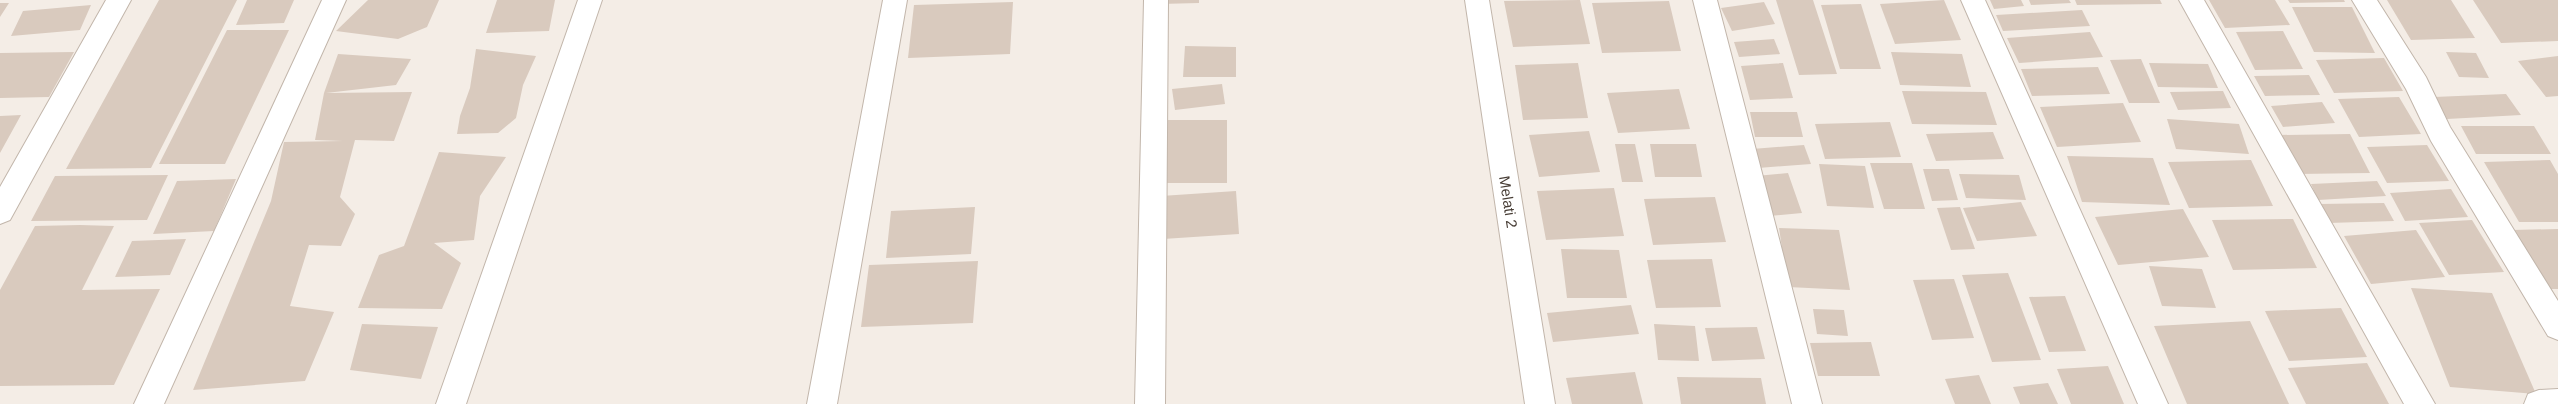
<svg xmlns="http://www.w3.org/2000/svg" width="2558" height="404" font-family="Arial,sans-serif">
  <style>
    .building { fill: #d9cabe }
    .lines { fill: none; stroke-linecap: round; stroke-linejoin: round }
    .minor-casing { stroke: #c2b6ab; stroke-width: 2 }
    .minor { fill: #fff; fill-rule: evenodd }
    .labels { text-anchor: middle; stroke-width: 4.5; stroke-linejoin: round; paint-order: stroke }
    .street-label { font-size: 15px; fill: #473d35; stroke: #fff }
  </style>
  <rect width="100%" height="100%" fill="#f4ede6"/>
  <!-- building -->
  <path class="building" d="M159,0H237L151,168L66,169Z
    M247,0H294L284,23L236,25Z
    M368,0H439L427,27L398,39L336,31Z
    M497,0H555L549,31L486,33Z
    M1160,0H1199V3L1160,4Z
    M1580,0L1590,44L1513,47L1504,1Z
    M1776,0H1813L1837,74L1799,75Z
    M1944,0L1961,40L1895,44L1880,4Z
    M1990,0H2021L2024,6L1994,9Z
    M2029,0H2069L2071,3L2031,5Z
    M2075,0H2160L2162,4L2077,5Z
    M2209,0H2275L2290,25L2225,28Z
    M2288,0H2344L2345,2L2290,3Z
    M2387,0H2451L2475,38L2411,40Z
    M2473,0H2558V41L2501,43Z
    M1669,1L1681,51L1602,53L1592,3Z
    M1013,2L1010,54L908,58L914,5Z
    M1764,2L1775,24L1732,31L1721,8Z
    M0,3H9L0,17Z
    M1861,4L1881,69H1840L1821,5Z
    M91,5L80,30L11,36L23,11Z
    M2292,7H2352L2375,53L2314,52Z
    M2082,10L2090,26L2003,31L1996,15Z
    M227,30H289L225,164H159Z
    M2283,31L2303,69L2255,70L2236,32Z
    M2090,32L2103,57L2019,63L2007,38Z
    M1774,39L1780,54L1739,57L1734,42Z
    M1185,46L1236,47V77H1183Z
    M476,49L536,56L523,85L516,118L498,133L457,134L460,116L470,88Z
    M74,52L49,97L0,98V53Z
    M1891,52L1962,54L1971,87L1900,85Z
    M2446,52L2476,53L2489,78L2459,77Z
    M338,54L411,59L396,85L326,93L412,92L394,141L355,140L340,197L355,214L341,246L309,245L290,306L334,312L305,381L193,390L271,201L284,142L343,141L315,140L324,93Z
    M2558,56V96L2546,97L2518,61Z
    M2384,58L2403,91L2334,93L2316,60Z
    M2141,59L2160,103H2129L2110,60Z
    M1578,63L1588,118L1523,120L1515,65Z
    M1783,63L1793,98L1750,100L1741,66Z
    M2149,63L2208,64L2218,88L2158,87Z
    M2098,67L2110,94L2032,96L2021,69Z
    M2309,75L2320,95L2265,96L2254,76Z
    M1222,84L1225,104L1175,110L1172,89Z
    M1679,89L1690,129L1618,133L1607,93Z
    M1902,91L1986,92L1997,125L1912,124Z
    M2223,91L2231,108L2178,110L2170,92Z
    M2506,94L2521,115L2447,119L2434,97Z
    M2399,97L2421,134L2359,137L2338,99Z
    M2322,102L2335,123L2283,127L2271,106Z
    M2123,103L2141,142L2057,147L2040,107Z
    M1750,112H1797L1803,137H1755Z
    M21,115L0,153V116Z
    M2167,119L2239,124L2249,154L2176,149Z
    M1166,120H1227V183H1163Z
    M1890,122L1901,157L1825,159L1815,124Z
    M2461,126H2534L2551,154H2476Z
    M1589,131L1600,172L1539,177L1529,135Z
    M1993,132L2004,159L1936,161L1926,134Z
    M2350,134L2370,173L2297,174L2278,135Z
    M1615,144H1635L1643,182H1622Z
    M1650,144H1696L1702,177H1655Z
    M1804,145L1811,164L1758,168L1752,149Z
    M2427,145L2449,181L2387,183L2367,147Z
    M439,152L506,157L480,196L474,240L434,243L461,263L442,309L358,308L379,255L404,246Z
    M2067,156L2153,158L2170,205L2082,202Z
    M2251,160L2273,206L2189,208L2168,162Z
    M2550,160L2558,174V222H2519L2484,162Z
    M1870,163H1912L1925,209H1884Z
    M1819,164L1865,166L1874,208L1827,206Z
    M1923,169H1949L1958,200L1932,201Z
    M1788,173L1802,213L1770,216L1756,176Z
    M1959,174L2019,175L2026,200L1966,198Z
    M168,175L147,220L31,221L55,176Z
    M236,179L214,231L153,234L177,181Z
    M2377,181L2386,196L2318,200L2311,184Z
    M1614,188L1624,236L1546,240L1537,191Z
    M2451,189L2468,217L2405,221L2390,193Z
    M1236,191L1239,234L1163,239L1161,196Z
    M1715,197L1726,242L1653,245L1644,199Z
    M2021,202L2037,236L1977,241L1963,208Z
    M2384,203L2394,221L2328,223L2319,204Z
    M975,207L971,254L886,258L891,211Z
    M1960,207L1975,249L1951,250L1937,208Z
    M2183,209L2209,257L2118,265L2095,217Z
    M2293,219L2317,268L2233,270L2212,220Z
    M2472,220L2504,272L2449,275L2419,223Z
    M80,225L114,226L82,290L160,289L114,385L0,386V290L35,226Z
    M1779,228L1839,230L1850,290L1788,287Z
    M2558,229V289H2547L2512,230Z
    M2416,230L2445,277L2371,284L2344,236Z
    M186,239L170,275L115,277L132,241Z
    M1561,249L1619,250L1627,298H1567Z
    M1712,259L1721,307L1656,308L1647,260Z
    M978,261L973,323L861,327L869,265Z
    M2149,266L2202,269L2216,308L2162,306Z
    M2008,273L2041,360L1992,362L1962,275Z
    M1954,279L1974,338L1932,340L1913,280Z
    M2411,288L2492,293L2536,394L2450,387Z
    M2065,296L2086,351L2049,352L2029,297Z
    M1631,305L1639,334L1553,342L1547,313Z
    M2341,308L2367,357L2289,361L2265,311Z
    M1813,309L1844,310L1848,336L1817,334Z
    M2250,321L2289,404H2187L2154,326Z
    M362,324L438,327L421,379L350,370Z
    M1654,324L1695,326L1699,361L1658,360Z
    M1757,327L1765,359L1712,361L1705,328Z
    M1871,342L1880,376H1818L1810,343Z
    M2367,363L2389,404H2306L2288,368Z
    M2108,366L2124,404H2071L2057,369Z
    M1635,372L1643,404H1572L1566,378Z
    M1979,375L1991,404H1955L1945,379Z
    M1677,377L1761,378L1766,404H1681Z
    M2048,383L2058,404H2020L2013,387Z"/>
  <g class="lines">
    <!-- minor casing -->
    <g class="minor-casing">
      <path id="minor" d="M106,0H131L10,220L0,224V187Z
        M322,0H346L164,404H134Z
        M578,0H602L466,404H436Z
        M883,0H907L837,404H807Z
        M1144,0H1168L1165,404H1135Z
        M1465,0H1489L1555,404H1525Z
        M1693,0H1717L1822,404H1792Z
        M1961,0H1985L2168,404H2138Z
        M2179,0H2204L2435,404H2404Z
        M2352,0H2377L2426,77L2450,127L2558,301V340L2548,336L2431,141L2406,89Z
        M2558,389V404H2524L2528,394L2539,390Z"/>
    </g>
    <!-- minor -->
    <use href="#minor" class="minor"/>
  </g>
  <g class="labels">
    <!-- street labels -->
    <g class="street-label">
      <text transform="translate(1508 202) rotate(81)" y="5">Melati 2</text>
    </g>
  </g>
</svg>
